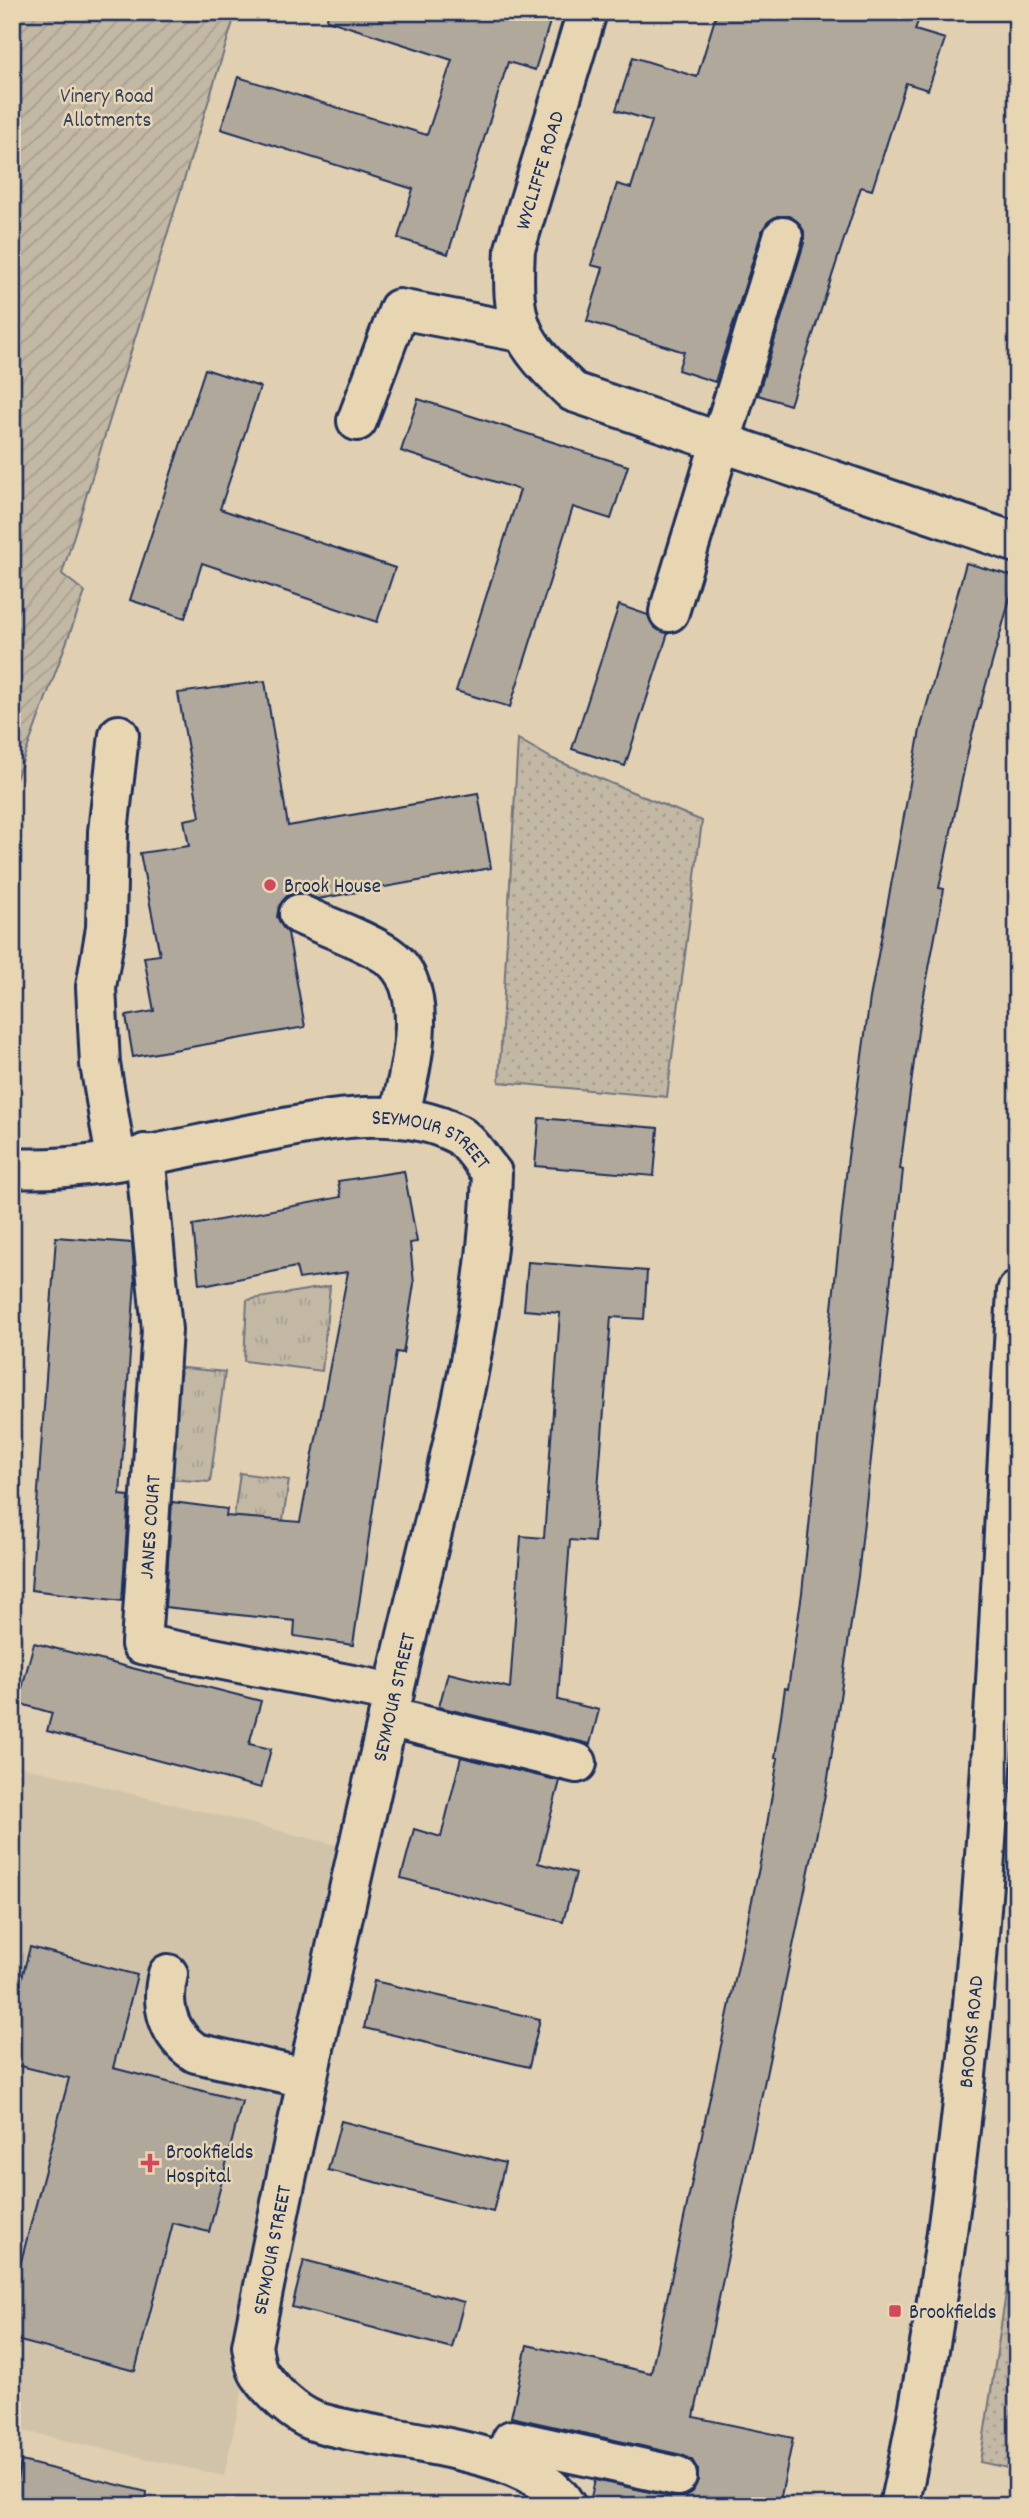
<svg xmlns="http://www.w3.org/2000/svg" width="1029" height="2518" font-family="Dekko,sans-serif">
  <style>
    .built { fill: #d1c3aa }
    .grass { fill: url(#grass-tufts); stroke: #6e7481; stroke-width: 2 }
    .park { fill: url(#park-dots); stroke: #6e7481; stroke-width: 2 }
    .garden { fill: url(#garden-furrows); stroke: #6e7481; stroke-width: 2 }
    .building { fill: #afa89b; stroke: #1b2f5e; stroke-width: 2 }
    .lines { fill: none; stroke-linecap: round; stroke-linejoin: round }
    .minor-casing { stroke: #1b2f5e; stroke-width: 44 }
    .major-casing { stroke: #1b2f5e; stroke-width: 44 }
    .minor { stroke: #e8d6b3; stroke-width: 38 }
    .major { stroke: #e8d6b3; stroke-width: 38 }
    .poi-dot { fill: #d1495b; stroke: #e8d6b3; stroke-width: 2.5 }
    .labels { text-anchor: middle; stroke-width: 5; stroke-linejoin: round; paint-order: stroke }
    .park-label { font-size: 21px; fill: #344468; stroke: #e8d6b3 }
    .street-label { font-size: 21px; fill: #1b2f5e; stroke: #e8d6b3 }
    .poi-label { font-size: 21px; fill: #1b2f5e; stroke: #e8d6b3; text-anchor: start }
  </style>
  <defs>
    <pattern id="grass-tufts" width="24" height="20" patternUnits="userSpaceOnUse" patternTransform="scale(1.75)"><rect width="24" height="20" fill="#c2b8a4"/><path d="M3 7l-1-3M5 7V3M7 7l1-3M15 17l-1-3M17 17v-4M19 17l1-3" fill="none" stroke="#a69e90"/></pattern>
    <pattern id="park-dots" width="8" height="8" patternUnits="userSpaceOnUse" patternTransform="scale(1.75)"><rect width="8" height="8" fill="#c2b8a4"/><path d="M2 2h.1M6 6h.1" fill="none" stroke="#a69e90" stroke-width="1.8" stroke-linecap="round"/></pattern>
    <pattern id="garden-furrows" width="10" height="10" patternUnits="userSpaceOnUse" patternTransform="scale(1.75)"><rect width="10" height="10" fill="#c2b8a4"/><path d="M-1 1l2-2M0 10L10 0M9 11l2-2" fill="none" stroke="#a69e90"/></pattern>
  </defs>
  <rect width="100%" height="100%" fill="#e0cfb0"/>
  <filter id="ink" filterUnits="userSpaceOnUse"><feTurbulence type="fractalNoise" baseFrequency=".0143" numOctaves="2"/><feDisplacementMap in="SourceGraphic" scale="14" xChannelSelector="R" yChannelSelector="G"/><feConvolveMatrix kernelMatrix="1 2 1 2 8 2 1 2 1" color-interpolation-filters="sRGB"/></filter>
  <g filter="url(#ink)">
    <!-- built -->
    <path class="built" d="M12,1764L357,1850L224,2476L15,2429L12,2440Z"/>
    <!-- grass -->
    <path class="grass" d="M330,1286L322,1371L244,1361L247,1300Z
      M173,1367L225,1372L210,1482L167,1479Z
      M240,1473L289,1480L279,1546L231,1539Z"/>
    <!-- park -->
    <path class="park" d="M518,739L553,759L702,821L667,1097L499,1082Z
      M1017,2222V2470L980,2462Z"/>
    <!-- garden -->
    <path class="garden" d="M12,12H236L62,574L85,592L12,790Z"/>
    <!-- building -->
    <path class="building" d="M328,12H553L535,70L508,62L448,254L398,238L413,189L221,129L238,77L427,135L452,60L327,20Z
      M717,12H921L915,30L945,39L928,90L906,83L872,190L861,187L790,405L758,395L804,243V231L798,222L790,216H777L768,222L762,231L715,382L678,370L684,352L587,321L603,268L591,265L617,184L631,188L652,121L616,110L633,57L697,77Z
      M205,369L260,387L220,509L395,568L377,622L202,563L185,618L130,600Z
      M418,399L628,466L611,519L573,507L510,707L456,691L520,490L401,451Z
      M966,563L1016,577L970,742L939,888L944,889L920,1016L900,1169L903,1170L858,1576L827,1785L694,2417L793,2438L779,2506H589L595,2480L673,2497H683L693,2491L698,2480V2470L692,2460L682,2455L511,2417L527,2345L651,2373L763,1849L778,1758H775L780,1722L785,1688L788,1689L802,1593L848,1157L870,998L920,730Z
      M619,605L648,615L654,627L668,633L625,766L572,749Z
      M265,681L288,826L478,793L491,868L318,899L297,892L287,896L279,906L277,917L288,933L305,1027L133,1057L126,1016L154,1011L144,957L160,955L140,853L189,846L184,820L200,817L178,693Z
      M539,1118L658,1128L654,1176L535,1166Z
      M404,1171L417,1242L410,1243L414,1284L403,1353L396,1352L353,1645L294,1636L295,1621L165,1607L172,1502L227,1509L226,1516L300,1522L348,1272L299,1279L296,1267L208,1285L207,1283L199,1284L193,1225L341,1197L338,1181Z
      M56,1237L132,1243L135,1282L120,1495L129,1496L122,1601L31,1590Z
      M528,1262L647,1271L644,1319L611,1317L594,1542L570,1540L558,1700L599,1710L590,1744L439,1707L448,1673L510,1688L521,1536L544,1538L560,1313L524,1310Z
      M34,1643L261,1701L249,1744L271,1749L261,1788L47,1731L52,1713L18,1703Z
      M461,1757L560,1781L538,1863L576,1873L563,1922L401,1878L414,1829L441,1837Z
      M30,1947L137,1975L113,2068L242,2101L209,2232L173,2223L135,2371L12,2339V2296L69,2078L12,2064V2016Z
      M374,1981L540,2019L529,2067L364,2028Z
      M341,2121L505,2163L493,2212L328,2170Z
      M304,2260L464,2302L452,2348L292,2307Z
      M21,2461L147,2492L146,2506H12Z"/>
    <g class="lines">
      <!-- minor casing -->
      <g class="minor-casing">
        <g id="minor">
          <path d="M587,12L515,249C511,325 518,340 573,392L1017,543"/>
          <path d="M357,421L399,309L520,332"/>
          <path d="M669,612L783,237"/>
          <path d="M299,914C327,927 361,938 387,955C434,986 410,1072 399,1117"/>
          <path d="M145,1154L162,1330L141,1644L394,1693"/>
          <path d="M116,1159L100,1064L96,987L106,928L108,832L119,735"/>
          <path id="s1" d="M12,1168C93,1173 184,1146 264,1132C325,1120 398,1104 457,1134C470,1141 482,1162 492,1173C488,1331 439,1498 403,1652C350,1883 298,2113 252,2346C254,2355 255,2369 261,2376C272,2392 295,2414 314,2421C377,2443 531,2444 566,2506"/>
          <path d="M388,1717L577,1763"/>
          <path d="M168,1974C160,2006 168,2035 196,2053L305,2078"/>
          <path d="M503,2461L512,2440L677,2476"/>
        </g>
      </g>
      <!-- major casing -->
      <g class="major-casing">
        <g id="major">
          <path id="s2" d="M899,2506C986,2107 993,1697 1017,1291"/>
        </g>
      </g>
      <!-- minor -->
      <use href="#minor" class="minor"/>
      <!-- major -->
      <use href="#major" class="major"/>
    </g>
  </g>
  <!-- markers -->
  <g class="poi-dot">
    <circle cx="270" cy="885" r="7"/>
    <path d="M146.5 2152.5h7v7h7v7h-7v7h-7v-7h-7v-7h7z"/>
    <rect x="888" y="2304" width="14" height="14" rx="3.5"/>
  </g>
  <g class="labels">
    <!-- park labels -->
    <g class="park-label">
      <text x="107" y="102">Vinery Road<tspan x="107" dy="24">Allotments</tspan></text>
    </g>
    <!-- street labels -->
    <g class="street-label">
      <text transform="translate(539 170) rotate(-73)" y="7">WYCLIFFE ROAD</text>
      <text dy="7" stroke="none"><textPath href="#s1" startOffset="430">SEYMOUR STREET</textPath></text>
      <text transform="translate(149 1527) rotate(-86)" y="7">JANES COURT</text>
      <text transform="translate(393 1697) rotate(-77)" y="7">SEYMOUR STREET</text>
      <text dy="7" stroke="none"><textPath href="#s2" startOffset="480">BROOKS ROAD</textPath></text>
      <text transform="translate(271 2250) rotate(-79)" y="7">SEYMOUR STREET</text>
    </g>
    <!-- poi labels -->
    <g class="poi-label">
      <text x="284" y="892">Brook House</text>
      <text x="166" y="2158">Brookfields<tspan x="166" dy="24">Hospital</tspan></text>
      <text x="909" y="2318">Brookfields</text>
    </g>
  </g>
  <!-- margin -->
  <rect width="1029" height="2518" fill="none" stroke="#e8d6b3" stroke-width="42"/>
  <rect x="21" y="21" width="987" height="2476" fill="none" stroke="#1b2f5e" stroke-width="2.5" filter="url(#ink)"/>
</svg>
